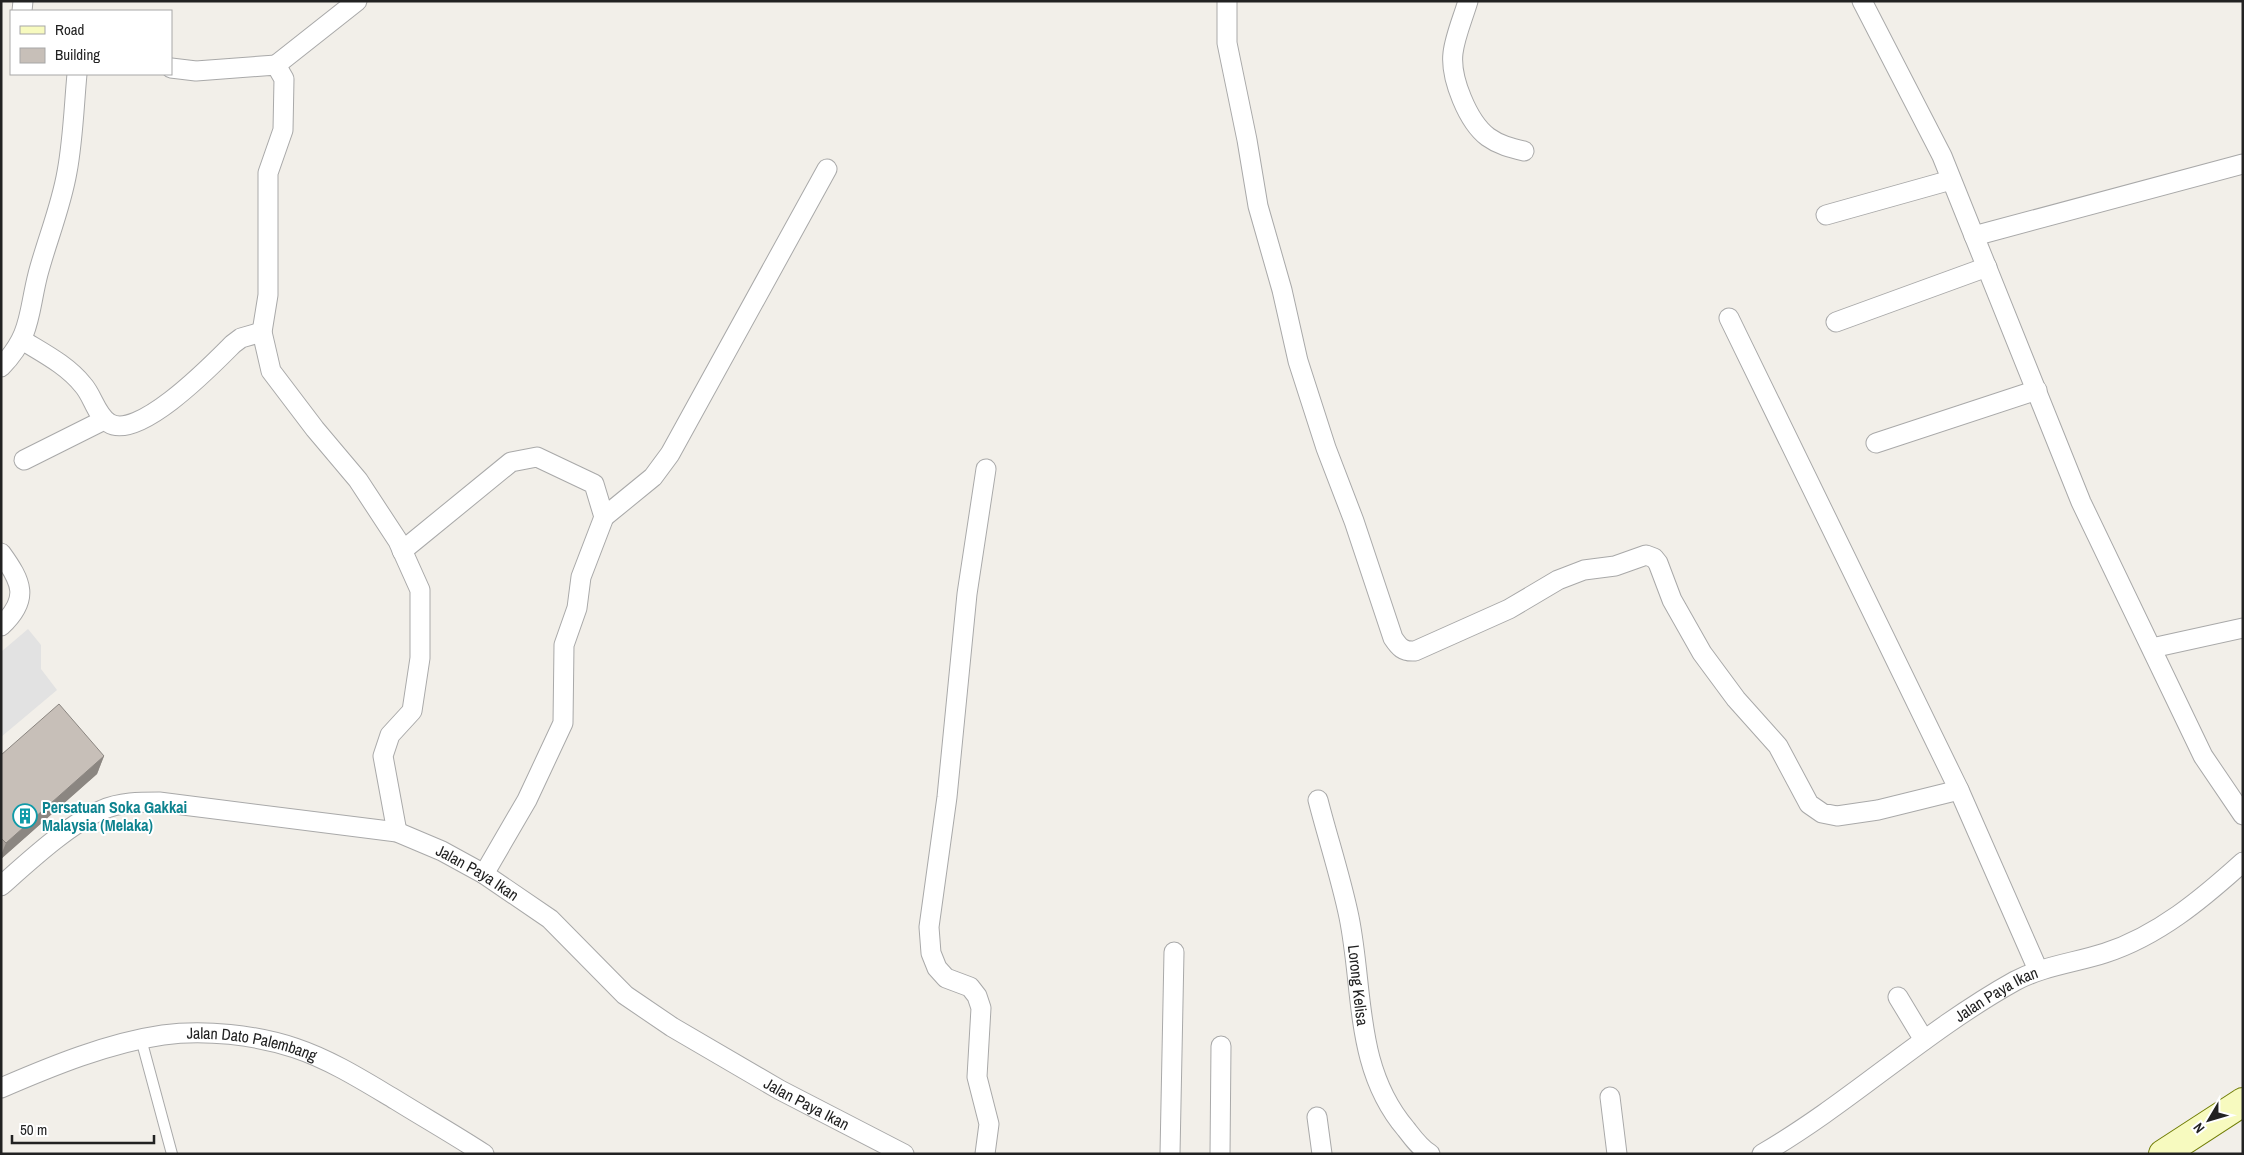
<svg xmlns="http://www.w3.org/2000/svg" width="2244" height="1155" font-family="'Archivo Narrow',sans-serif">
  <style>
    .parking { fill: #e2e2e2 }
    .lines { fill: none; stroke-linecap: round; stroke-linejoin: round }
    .lane-casing { stroke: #a9a9a9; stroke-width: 12 }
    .street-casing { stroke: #a9a9a9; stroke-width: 21 }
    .secondary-casing { stroke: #707d05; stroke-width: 30 }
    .lane { stroke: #fff; stroke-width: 10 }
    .street { stroke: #fff; stroke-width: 19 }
    .secondary { stroke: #f7fabf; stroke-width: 28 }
    .wall { fill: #aba49e }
    .shaded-wall { fill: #8b8681 }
    .building { fill: #c7bfb8; stroke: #8b8681 }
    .labels { text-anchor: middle; stroke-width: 4; stroke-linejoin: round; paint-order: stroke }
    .culture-label { font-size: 16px; font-weight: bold; fill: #0d838f; stroke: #fff; text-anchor: start }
    .street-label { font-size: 16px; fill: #222; stroke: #fff }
  </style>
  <rect width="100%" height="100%" fill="#f2efe9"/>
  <!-- parking -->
  <path class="parking" d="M28,629L41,645V669L57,690L1,737V652Z"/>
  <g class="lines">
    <!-- lane casing -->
    <g class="lane-casing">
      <path id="lane" d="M141,1039L172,1154"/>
    </g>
    <!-- street casing -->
    <g class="street-casing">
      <g id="street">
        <path d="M1227,1V43L1247,140L1258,206L1282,290L1298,361L1326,448L1354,521L1393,638C1399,647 1403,652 1415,651L1509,609L1558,580L1584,570L1615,566L1646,555L1654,558L1658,563L1672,600L1702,653L1736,699L1778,746L1809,804L1822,813L1837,816L1878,810L1959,790"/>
        <path d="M1468,1C1463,18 1455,36 1453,53C1450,78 1468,122 1488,137C1499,145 1511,148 1524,151"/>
        <path d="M1862,1L1942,156L2081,502L2203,756L2243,815"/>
        <path d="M22,11L23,1"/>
        <path d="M276,65L357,1"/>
        <path d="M171,68L196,71L276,65L284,79L283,130L268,173V295L262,332L271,371L315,429L358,480L398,541L420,590V658L412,711L390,735L383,756L397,832"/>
        <path d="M1826,215L1951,180"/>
        <path d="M1974,236L2243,164"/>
        <path d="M1729,318L1959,790L2038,970"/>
        <path d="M1836,322L1987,267"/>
        <path d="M22,340C43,353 67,365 83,385C93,396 96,415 109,423C138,442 214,363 233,344L241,338L262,332"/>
        <path d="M1,367C32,335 28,313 38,274C47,240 61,207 67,172C73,140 74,106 77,74"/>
        <path d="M1876,443L2037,390"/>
        <path d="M24,460L104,420"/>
        <path d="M604,517L653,477L670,454L827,169"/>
        <path d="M402,551L511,462L537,457L594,484L604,517L581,577L577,608L564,645L563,723L527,800L484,874"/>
        <path d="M1,553C22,582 30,599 1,626"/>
        <path d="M2152,648L2243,628"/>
        <path id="s1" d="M1318,800C1328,839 1341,878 1349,917C1364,991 1354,1068 1406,1129C1413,1138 1420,1148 1430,1154"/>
        <path id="s2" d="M1,886C27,863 70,823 102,810C120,802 140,802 159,802L397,832L442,851L484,874L550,919L625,995L672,1027L780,1090L904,1154"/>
        <path d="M1898,997L1924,1040"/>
        <path id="s3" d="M1,1088C52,1066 108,1043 163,1035C204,1029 256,1035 295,1048C331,1060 364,1081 396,1100C425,1118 455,1135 484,1154"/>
        <path d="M1610,1097L1617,1154"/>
        <path d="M1317,1117L1322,1154"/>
        <path d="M985,1154L989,1124L977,1077L981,1008L977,996L970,987L946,978L937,968L931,953L929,927L947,797L967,594L986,469"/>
        <path d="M1170,1154L1174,952"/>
        <path d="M1220,1154L1221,1046"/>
        <path id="s4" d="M1762,1154C1850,1103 1925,1031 2015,981C2043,966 2074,963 2105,953C2158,936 2202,899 2243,862"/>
      </g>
    </g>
    <!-- secondary casing -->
    <g class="secondary-casing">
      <path id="secondary" d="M2163,1154L2243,1102"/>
    </g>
    <!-- lane -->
    <use href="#lane" class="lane"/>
    <!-- street -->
    <use href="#street" class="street"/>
    <!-- secondary -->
    <use href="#secondary" class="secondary"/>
  </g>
  <!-- wall -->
  <path class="wall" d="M1,755L104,756L97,774L1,859Z"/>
  <!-- shaded-wall -->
  <path class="shaded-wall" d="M104,756L97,774L1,859V855L6,843Z"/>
  <!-- building -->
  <path class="building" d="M59,704L104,756L6,843L1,838V755Z"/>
  <!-- icons -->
  <defs>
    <g id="building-ring" transform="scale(1.25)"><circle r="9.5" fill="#fff" stroke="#0f9aa8" stroke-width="1.5"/><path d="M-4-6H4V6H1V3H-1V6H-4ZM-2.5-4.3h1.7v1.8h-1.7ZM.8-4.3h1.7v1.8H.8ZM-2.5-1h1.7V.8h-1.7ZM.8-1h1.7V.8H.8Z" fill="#0f9aa8"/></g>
  </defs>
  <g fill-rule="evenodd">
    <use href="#building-ring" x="25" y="816"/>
  </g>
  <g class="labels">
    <!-- culture labels -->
    <g class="culture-label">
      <text x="42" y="813">Persatuan Soka Gakkai<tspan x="42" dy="18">Malaysia (Melaka)</tspan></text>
    </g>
    <!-- street labels -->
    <g class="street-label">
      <text dy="6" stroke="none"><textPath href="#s2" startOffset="515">Jalan Paya Ikan</textPath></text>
      <text dy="6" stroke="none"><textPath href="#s1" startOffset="190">Lorong Kelisa</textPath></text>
      <text dy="6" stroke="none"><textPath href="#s4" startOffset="284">Jalan Paya Ikan</textPath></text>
      <text dy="6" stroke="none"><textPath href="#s3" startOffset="261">Jalan Dato Palembang</textPath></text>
      <text dy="6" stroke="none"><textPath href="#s2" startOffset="920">Jalan Paya Ikan</textPath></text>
    </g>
  </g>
  <!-- border -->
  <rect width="2244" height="1155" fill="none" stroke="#222222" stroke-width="5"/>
  <!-- legend -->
  <rect x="10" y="10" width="162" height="65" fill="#ffffff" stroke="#a7a7a7"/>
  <rect x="20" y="26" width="25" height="8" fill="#f7fabf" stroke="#a7a7a7"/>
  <text x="55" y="35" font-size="15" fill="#222222">Road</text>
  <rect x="20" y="48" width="25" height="15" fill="#c7bfb8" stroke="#a7a7a7"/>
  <text x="55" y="60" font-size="15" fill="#222222">Building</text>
  <!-- north arrow -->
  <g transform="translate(2209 1120) rotate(232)" stroke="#ffffff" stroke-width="4" paint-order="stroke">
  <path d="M0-4L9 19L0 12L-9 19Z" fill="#222222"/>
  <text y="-8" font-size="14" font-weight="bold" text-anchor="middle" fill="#222222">N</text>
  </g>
  <!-- scale -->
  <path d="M12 1135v8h142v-8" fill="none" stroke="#222222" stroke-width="2.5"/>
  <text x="20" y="1135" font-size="15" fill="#222222" stroke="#ffffff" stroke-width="4" paint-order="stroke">50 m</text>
</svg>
